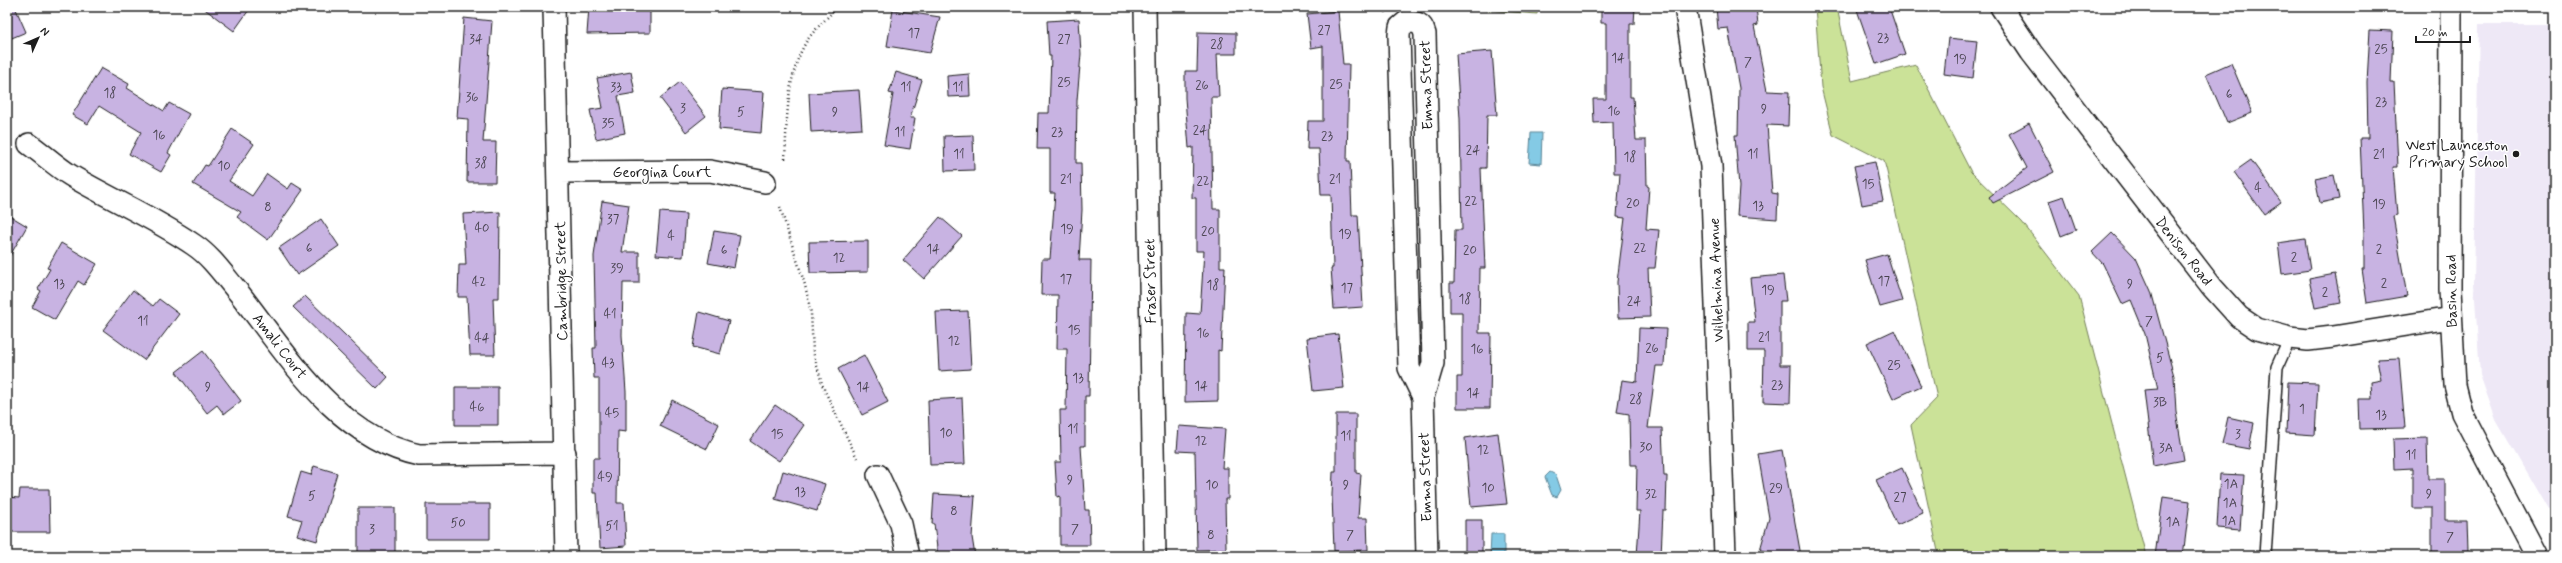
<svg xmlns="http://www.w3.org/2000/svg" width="2562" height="563" font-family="Mynerve,sans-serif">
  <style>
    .built { fill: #eee8f6 }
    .green { fill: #cbe298; stroke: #747f5a }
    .water { fill: #84cae5; stroke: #5a8495 }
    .building { fill: #c8b3e2; stroke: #1c1c1c }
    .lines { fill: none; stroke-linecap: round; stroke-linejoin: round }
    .lane-casing { stroke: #1c1c1c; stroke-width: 14 }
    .street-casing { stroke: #1c1c1c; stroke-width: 24 }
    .path { stroke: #1c1c1c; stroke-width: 2.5; stroke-dasharray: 1 3; stroke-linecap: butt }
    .lane { stroke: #fff; stroke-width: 11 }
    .street { stroke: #fff; stroke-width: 21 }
    .poi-dot { fill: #1c1c1c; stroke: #fff; stroke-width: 1.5 }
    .labels { text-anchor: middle; stroke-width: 3; stroke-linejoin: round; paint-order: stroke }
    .number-label { font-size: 13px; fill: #47424e }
    .street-label { font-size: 15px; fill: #1c1c1c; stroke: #fff }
    .poi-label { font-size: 15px; fill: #1c1c1c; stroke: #fff; text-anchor: end }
  </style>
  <rect width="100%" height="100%" fill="#fff"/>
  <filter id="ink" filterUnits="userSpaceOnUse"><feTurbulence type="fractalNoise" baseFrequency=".025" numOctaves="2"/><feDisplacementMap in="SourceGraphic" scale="8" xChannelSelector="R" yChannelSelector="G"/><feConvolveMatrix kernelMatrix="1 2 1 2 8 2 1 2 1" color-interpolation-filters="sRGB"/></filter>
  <g filter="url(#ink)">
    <!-- built -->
    <path class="built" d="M2479,24H2555V508L2548,510L2496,420L2480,375L2474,283Z"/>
    <!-- green -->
    <path class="green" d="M1451,7H1538L1537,14Z
      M1815,7H1837L1852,81L1916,65L1971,172L2022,222L2079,296L2146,556H1939L1911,425L1937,398L1887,172L1884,161L1833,135L1821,87Z"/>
    <!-- water -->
    <path class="water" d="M1531,133H1542L1541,164L1529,163Z
      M1550,472L1556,475L1561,490L1557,497L1552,495L1545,477Z
      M1491,534H1504V556H1490Z"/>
    <!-- building -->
    <path class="building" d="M7,7H15L26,32L7,40Z
      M202,7H251L234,31Z
      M589,7H650V33L587,34Z
      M1601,7H1635L1634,24H1630V97H1633L1636,140H1646L1647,186L1649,187L1646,229L1659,230L1655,268H1648L1650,317L1618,318L1617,282L1625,218L1617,217L1620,173H1614L1613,122L1594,123L1593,99H1606V23H1601Z
      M1716,7H1756L1758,25L1754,26L1767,91L1789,92L1788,126L1767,125L1772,193L1778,194L1777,219L1737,216L1739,187L1735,135H1738L1739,88L1728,28L1718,29Z
      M1856,7H1889L1905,54L1876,64Z
      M893,10L940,17L930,53L887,46Z
      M1338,11L1343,64H1349L1347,161H1350L1352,215H1358L1363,307L1334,309L1331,268H1333L1331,195H1321L1319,149H1307L1308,121H1323V46L1311,48L1307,14Z
      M464,18L492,21L483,142H496L495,182H467L468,119L457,118Z
      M1079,19L1081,54L1077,100L1076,163H1081L1082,210L1079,260H1091L1089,396H1085V446H1081L1085,510H1089L1090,545H1060V496L1057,497L1055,462H1061L1060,410H1066L1067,349H1057L1058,295H1041L1042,259H1050L1055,193H1050V149H1037L1038,113H1049L1051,56H1049L1047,21Z
      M2370,30L2393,31L2391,82H2394L2398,167H2393L2397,215L2393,216L2407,296L2367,303L2362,269H2364V233L2360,138H2368L2367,82Z
      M1198,32L1236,33V54H1217L1219,97H1211L1213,209H1220V267H1225L1221,351L1218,350V401L1185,402L1186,313L1200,314L1204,251H1196V198H1192L1193,147L1189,148L1185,98V71H1197Z
      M1948,38L1977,41L1973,78L1944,74Z
      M1492,51L1497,115H1487L1486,168H1481L1485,268H1480L1479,333H1491L1490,408H1457V377H1462V312H1450V283H1454L1455,230H1462L1460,119L1456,54Z
      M2231,63L2252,113L2227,123L2206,74Z
      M101,68L129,84L127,88L164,111L169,103L189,114L168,153L171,155L161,172L129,154L141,132L99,106L88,124L72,115Z
      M631,72L635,93L618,96L625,133L596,139L590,110L603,108L597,78Z
      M896,72L922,80L910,118H915L910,149L884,145L893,94L889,93Z
      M969,74L970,96L948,97L947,76Z
      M680,82L706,116L686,132L660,98Z
      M722,89L764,92L761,133L719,129Z
      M859,90L862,129L811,132L809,93Z
      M2029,123L2054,172L1993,203L1989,197L2027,168L2009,134Z
      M232,129L254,144L229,181L252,196L267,174L288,189L292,183L303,190L268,240L237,217L241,212L193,184L205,165L208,166Z
      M973,135L974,170L945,171L944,136Z
      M2251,160L2281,202L2264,214L2234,172Z
      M1875,162L1883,201L1862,205L1854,166Z
      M2334,175L2339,199L2320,203L2315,179Z
      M2064,196L2076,230L2061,236L2049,201Z
      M602,201L629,205L622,252H639V283H623L622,335L626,392V432L618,431L617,503H624L626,546L600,548L597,493H593V458H599V378H594L593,348H596L594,256Z
      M500,212L499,298H493L495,355H470L467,297H458L459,265H466L463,214Z
      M660,212L686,214L683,257L656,255Z
      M7,214L27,226L7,261Z
      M940,217L962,236L924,279L903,260Z
      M321,219L339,246L297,275L279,248Z
      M714,231L740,235L734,268L708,263Z
      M2112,233L2136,258L2151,291L2174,376L2176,412L2184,460L2153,466L2144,390L2158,389L2145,334L2131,300L2122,304L2103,264L2092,252Z
      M2305,239L2310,270L2282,274L2278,243Z
      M868,241V272L810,273L809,242Z
      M61,243L97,264L84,285L78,281L55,320L32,307L41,291L38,289L50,269L47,268Z
      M1887,254L1902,301L1880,307L1865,260Z
      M2335,274L2341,303L2315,308L2309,279Z
      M1783,275L1786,301H1780V365H1791L1790,403L1763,402L1764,351H1748V322H1755L1750,278Z
      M133,290L153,306L159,299L179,314L144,360L103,330Z
      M305,296L388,377L377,389L293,307Z
      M968,311L971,369L939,371L936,312Z
      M699,312L729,321L720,354L693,347Z
      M1639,328L1666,329L1664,366H1656L1648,428H1662L1664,476H1667L1666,511H1663L1661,556H1637L1640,511H1636L1637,465H1630L1629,414L1617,412L1622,380L1637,382Z
      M1895,330L1921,386L1893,399L1867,343Z
      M1338,334L1344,388L1313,391L1307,338Z
      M203,351L241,401L224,414L217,405L207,413L176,372Z
      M864,355L888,402L862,415L838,369Z
      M2399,358L2405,428L2359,429L2358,399H2372L2371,382L2381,380L2377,359Z
      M2288,382L2318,383L2315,435L2286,433Z
      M455,387H498V425H455Z
      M962,398L965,464L930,465L928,400Z
      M672,400L719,424L707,449L660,426Z
      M775,405L804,425L779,461L750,441Z
      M1336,414H1356V473L1361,474L1358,518H1367L1368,550L1334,551L1332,495L1333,472H1336Z
      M2228,417L2254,423L2249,449L2222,444Z
      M1179,426L1225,429L1222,468H1228V499H1225L1226,549L1197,550L1195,452L1177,451Z
      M1498,433L1507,504L1471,507L1465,438Z
      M2427,438L2428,479H2445V520H2467L2468,552H2432V508H2413V468L2394,469L2393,439Z
      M1782,450L1801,556H1781L1760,550L1769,518L1758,454Z
      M314,466L337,473L317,541L297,535L302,520L288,516L301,472L311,475Z
      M1902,468L1923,513L1897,525L1876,480Z
      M783,471L825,484L817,511L775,499Z
      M2220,474L2244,475L2240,530L2217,528Z
      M20,489H49L50,532H7L8,497L19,498Z
      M934,494L975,496L972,537L975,556H938L934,524H932Z
      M2163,497L2190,501L2183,556H2155Z
      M426,504H490V539H426Z
      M358,508H395V556H358Z
      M1465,520H1482V556H1465Z"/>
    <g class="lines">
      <!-- lane casing -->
      <g class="lane-casing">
        <path id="lane" d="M2265,556L2277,367L2290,338"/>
      </g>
      <!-- street casing -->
      <g class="street-casing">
        <path id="street" d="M554,7L566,556
          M1145,7L1155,556
          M1685,7L1711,166L1725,556
          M2001,7L2031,52L2212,287L2239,317L2257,329L2290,338L2308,340L2333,337L2451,318
          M2451,7L2450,289L2455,385L2462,413L2537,556
          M29,144C43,154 56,166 70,175C110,199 155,218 194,245C212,257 225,277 239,293C287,354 337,438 419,455L565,453
          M558,172L710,171L765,182
          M1423,397L1409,368L1399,35L1400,27L1406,22C1416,22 1422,22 1425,34L1433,363L1423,397L1427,556
          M878,475L901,524L908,556"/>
      </g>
      <!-- path -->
      <path class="path" d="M1163,7L1385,10L1387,13
        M785,159C787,122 786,78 805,44C813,30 827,19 837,7
        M780,207L805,285L811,313L813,352L823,387L857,458"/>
      <!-- lane -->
      <use href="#lane" class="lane"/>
      <!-- street -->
      <use href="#street" class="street"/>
    </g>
  </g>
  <!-- markers -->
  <circle class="poi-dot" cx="2516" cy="154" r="4"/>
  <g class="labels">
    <!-- number labels -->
    <g class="number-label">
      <text x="1324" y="34">27</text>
      <text x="914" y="37">17</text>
      <text x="1883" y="42">23</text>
      <text x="476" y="43">34</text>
      <text x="1064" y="43">27</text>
      <text x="1217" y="48">28</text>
      <text x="2381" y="53">25</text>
      <text x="1618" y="62">14</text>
      <text x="1960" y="63">19</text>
      <text x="1748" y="66">7</text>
      <text x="1064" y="86">25</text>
      <text x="1336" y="88">25</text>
      <text x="1202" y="89">26</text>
      <text x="616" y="91">33</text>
      <text x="906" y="91">11</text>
      <text x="958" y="91">11</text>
      <text x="110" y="97">18</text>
      <text x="2229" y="98">6</text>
      <text x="472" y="101">36</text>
      <text x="2381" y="106">23</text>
      <text x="683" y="112">3</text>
      <text x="1764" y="113">9</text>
      <text x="1614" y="115">16</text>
      <text x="741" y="116">5</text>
      <text x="835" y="116">9</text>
      <text x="608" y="127">35</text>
      <text x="1200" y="134">24</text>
      <text x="900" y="136">11</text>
      <text x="1057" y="136">23</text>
      <text x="159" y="139">16</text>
      <text x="1327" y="140">23</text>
      <text x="1473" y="154">24</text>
      <text x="959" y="158">11</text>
      <text x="1753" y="158">11</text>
      <text x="2379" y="158">21</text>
      <text x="1630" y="161">18</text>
      <text x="481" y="167">38</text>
      <text x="224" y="170">10</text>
      <text x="1066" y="183">21</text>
      <text x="1335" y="183">21</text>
      <text x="1203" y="185">22</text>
      <text x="1868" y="188">15</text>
      <text x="2258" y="192">4</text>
      <text x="1471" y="205">22</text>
      <text x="1633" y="207">20</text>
      <text x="2379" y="208">19</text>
      <text x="1758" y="210">13</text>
      <text x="268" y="211">8</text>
      <text x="613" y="223">37</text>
      <text x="482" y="232">40</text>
      <text x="1067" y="233">19</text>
      <text x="1208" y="235">20</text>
      <text x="1345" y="238">19</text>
      <text x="671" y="240">4</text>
      <text x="309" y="252">6</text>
      <text x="1640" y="252">22</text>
      <text x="933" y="253">14</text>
      <text x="2379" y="253">2</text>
      <text x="724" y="254">6</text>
      <text x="1470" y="254">20</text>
      <text x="2294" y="261">2</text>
      <text x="839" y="262">12</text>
      <text x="617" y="272">39</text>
      <text x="1066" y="283">17</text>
      <text x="1884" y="285">17</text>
      <text x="479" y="286">42</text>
      <text x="2384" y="287">2</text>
      <text x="59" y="288">13</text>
      <text x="2130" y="288">9</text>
      <text x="1213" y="289">18</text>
      <text x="1347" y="292">17</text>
      <text x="1768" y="294">19</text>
      <text x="2325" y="296">2</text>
      <text x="1465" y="303">18</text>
      <text x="1634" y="305">24</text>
      <text x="610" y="318">41</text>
      <text x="143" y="325">11</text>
      <text x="2149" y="325">7</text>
      <text x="1074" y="334">15</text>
      <text x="1203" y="337">16</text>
      <text x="1764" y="341">21</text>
      <text x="482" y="342">44</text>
      <text x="954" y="345">12</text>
      <text x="1652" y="352">26</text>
      <text x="1477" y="353">16</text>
      <text x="2160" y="362">5</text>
      <text x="608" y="367">43</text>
      <text x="1894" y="369">25</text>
      <text x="1078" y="382">13</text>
      <text x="1777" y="389">23</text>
      <text x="1201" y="390">14</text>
      <text x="208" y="391">9</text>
      <text x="863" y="391">14</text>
      <text x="1473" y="397">14</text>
      <text x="1636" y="403">28</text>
      <text x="2160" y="406">3B</text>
      <text x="477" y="411">46</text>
      <text x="2302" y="413">1</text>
      <text x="612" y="417">45</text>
      <text x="2381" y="419">13</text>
      <text x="1073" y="433">11</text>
      <text x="946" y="437">10</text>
      <text x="777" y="438">15</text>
      <text x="2238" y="438">3</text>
      <text x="1346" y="440">11</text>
      <text x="1201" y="445">12</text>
      <text x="1646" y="451">30</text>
      <text x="2166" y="452">3A</text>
      <text x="1483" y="454">12</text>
      <text x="2411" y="459">11</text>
      <text x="605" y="481">49</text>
      <text x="1070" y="484">9</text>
      <text x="2231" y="488">1A</text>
      <text x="1212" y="489">10</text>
      <text x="1346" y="489">9</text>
      <text x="1488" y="492">10</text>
      <text x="1776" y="492">29</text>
      <text x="800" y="496">13</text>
      <text x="1651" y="498">32</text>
      <text x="2429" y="498">9</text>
      <text x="312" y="500">5</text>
      <text x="1900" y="501">27</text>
      <text x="2230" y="507">1A</text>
      <text x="954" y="515">8</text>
      <text x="2229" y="525">1A</text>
      <text x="2173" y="526">1A</text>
      <text x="458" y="527">50</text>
      <text x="612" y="530">51</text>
      <text x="372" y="533">3</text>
      <text x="1075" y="533">7</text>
      <text x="1211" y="539">8</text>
      <text x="1350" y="539">7</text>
      <text x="2450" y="541">7</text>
    </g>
    <!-- street labels -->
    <g class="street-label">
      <text transform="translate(1426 85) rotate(-92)" y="5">Emma Street</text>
      <text x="662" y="177">Georgina Court</text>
      <text transform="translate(2184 251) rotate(52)" y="5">Denison Road</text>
      <text transform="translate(1716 280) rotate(-92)" y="5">Wilhelmina Avenue</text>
      <text transform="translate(561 281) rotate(-91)" y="5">Cambridge Street</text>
      <text transform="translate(1150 281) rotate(-91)" y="5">Fraser Street</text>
      <text transform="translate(2451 291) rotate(-91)" y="5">Basin Road</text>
      <text transform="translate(280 346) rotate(52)" y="5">Amali Court</text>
      <text transform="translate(1425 477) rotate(-92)" y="5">Emma Street</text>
    </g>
    <!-- poi labels -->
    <g class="poi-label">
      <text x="2508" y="150">West Launceston<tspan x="2508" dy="17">Primary School</tspan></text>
    </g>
  </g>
  <!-- margin -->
  <rect width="2562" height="563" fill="none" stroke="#fff" stroke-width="24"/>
  <rect x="12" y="12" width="2538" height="539" fill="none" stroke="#1c1c1c" stroke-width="1.5" filter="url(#ink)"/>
  <!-- north arrow -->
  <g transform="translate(38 38) rotate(45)" stroke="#ffffff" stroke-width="3" paint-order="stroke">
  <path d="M0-3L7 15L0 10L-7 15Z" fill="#1c1c1c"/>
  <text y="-6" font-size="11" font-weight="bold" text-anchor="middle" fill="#1c1c1c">N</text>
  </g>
  <!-- scale -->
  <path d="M2416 36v6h54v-6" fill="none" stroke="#1c1c1c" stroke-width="2"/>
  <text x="2422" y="36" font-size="12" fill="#1c1c1c" stroke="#ffffff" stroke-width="3" paint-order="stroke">20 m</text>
</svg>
